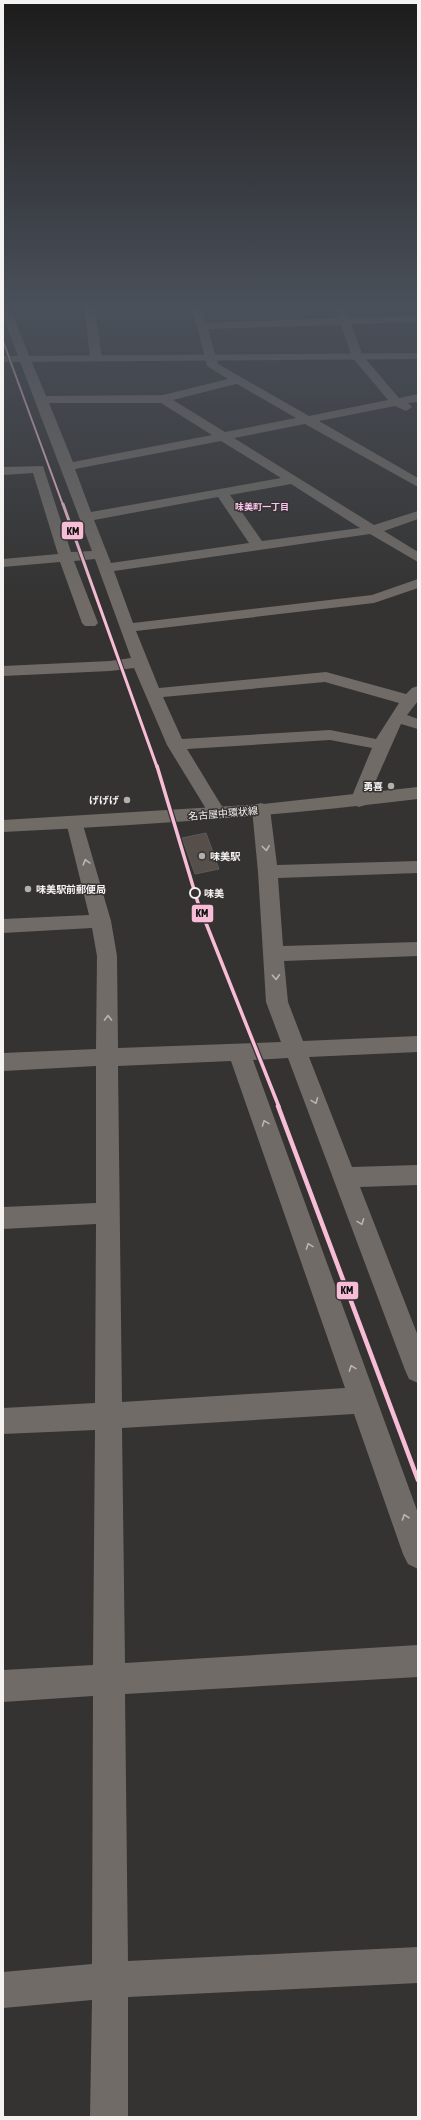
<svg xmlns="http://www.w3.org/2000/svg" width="421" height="2120" font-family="'Asap Condensed','Noto Sans JP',sans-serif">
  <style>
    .building { fill: #564e48; stroke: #5c5b5a }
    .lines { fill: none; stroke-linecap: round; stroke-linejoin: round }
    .minor { fill: #706b66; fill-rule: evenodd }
    .major { fill: #706b65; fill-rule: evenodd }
    .rail-1-far3-casing { stroke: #353231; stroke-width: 3.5 }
    .rail-1-far2-casing { stroke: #353231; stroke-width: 5 }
    .rail-1-far1-casing { stroke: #353231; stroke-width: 6 }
    .rail-1-casing { stroke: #353231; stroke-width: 8 }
    .rail-1-far3 { stroke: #f7bdd7; stroke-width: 2 }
    .rail-1-far2 { stroke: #f7bdd7; stroke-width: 3 }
    .rail-1-far1 { stroke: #f7bdd7; stroke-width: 3.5 }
    .rail-1 { stroke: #f7bdd7; stroke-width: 4.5 }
    .oneway { stroke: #b9b6b3 }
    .poi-dot { fill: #b1b0af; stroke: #353231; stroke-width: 1.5 }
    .stop-dot { fill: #353231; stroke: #f5f3f2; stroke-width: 2 }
    .labels { text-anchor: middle; stroke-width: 3; stroke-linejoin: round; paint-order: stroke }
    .far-neighbourhood-label { font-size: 9px; font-weight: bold; fill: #f9c5ee; stroke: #353231 }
    .poi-label { font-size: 10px; font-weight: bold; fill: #f5f3f2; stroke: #353231; text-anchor: end }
    .street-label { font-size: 10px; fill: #f5f3f2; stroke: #353231 }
    .stop-label { font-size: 10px; font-weight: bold; fill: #f5f3f2; stroke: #353231; text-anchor: start }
    .line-badge { stroke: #353231; stroke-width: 1.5 }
    .pale-badge-label { font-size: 11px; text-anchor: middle; font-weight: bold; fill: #111 }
  </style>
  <rect width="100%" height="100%" fill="#343332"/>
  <!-- building -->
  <path class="building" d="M206,833L219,869L195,874L182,838Z"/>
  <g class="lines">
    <!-- minor -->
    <path class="minor" d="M3,303H72L67,306L10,309L46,396L163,395L228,379L207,366L197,326L188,303H198L206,323L338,318L333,303H343L349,318L418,316V322L351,324L363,356L399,398L418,394V402L408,403L412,407L406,411L395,406L319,421L418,478V487L305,424L234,438L374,525L418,511V519L384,531L418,552V562L370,534L114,571L133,623L372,595L418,579V588L374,603L136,631L159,688L326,672L406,694L412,688L418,686V701L407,715L418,719V729L401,724L365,805L359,807L353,805L350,801L372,748L330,740L187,749L226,813L223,817L217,819L211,817L167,745L134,668L110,671L3,676V666L110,661L131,658L95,559L74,561L98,623L95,626H85L82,623L60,562L3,567V559L58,554L33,473L3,475V467L43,466L71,552L92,551L3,317ZM341,325L352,357L388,400L309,416L218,364L208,329ZM236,384H237L296,418L225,432L173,400ZM49,403H161L212,435L73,462ZM221,441L281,478L91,512L75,469ZM291,484L360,528L262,541L230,495ZM218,497L249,543L111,563L94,520ZM325,682L399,703L376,739L330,730L182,739L163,697Z
      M84,303H94L102,358L96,361L90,358Z
      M261,803L267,805L270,809L277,865L418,861V873L278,878L283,946L418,942V956L284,961L288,1002L303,1041L418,1036V1052L309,1057L352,1167L418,1165V1185L360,1187L418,1336V1383L409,1379L405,1370L288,1058L253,1060L418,1513V1569L408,1564L403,1554L354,1414L122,1428L125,1663L418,1645V1677L125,1694L128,1961L418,1947V1983L128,1997V2117H90L92,2000L3,2008V1972L92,1964L93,1696L3,1702V1670L93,1665L95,1430L3,1434V1408L95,1403L96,1224L3,1229V1207L96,1203V1066L3,1071V1053L96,1049L97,956L92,928L3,933V919L89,915L66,822L69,818L75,816L81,818L111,921L117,956L118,1048L281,1042L266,1002L258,872L252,809L255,805ZM231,1061L345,1388L122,1402L118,1066Z"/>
    <!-- major -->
    <path class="major" d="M418,353V359L3,362V356Z
      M418,787V799C280,816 142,825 3,832V820L263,804Z"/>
    <!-- rail-1-far3 casing -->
    <g class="rail-1-far3-casing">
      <path id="rail-1-far3" d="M3,341L63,505"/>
    </g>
    <!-- rail-1-far2 casing -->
    <g class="rail-1-far2-casing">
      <path id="rail-1-far2" d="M63,504L157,767"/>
    </g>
    <!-- rail-1-far1 casing -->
    <g class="rail-1-far1-casing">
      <path id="rail-1-far1" d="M157,766L198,903L279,1107"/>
    </g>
    <!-- rail-1 casing -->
    <g class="rail-1-casing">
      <path id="rail-1" d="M278,1106L418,1480"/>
    </g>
    <!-- rail-1-far3 -->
    <use href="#rail-1-far3" class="rail-1-far3"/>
    <!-- rail-1-far2 -->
    <use href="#rail-1-far2" class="rail-1-far2"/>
    <!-- rail-1-far1 -->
    <use href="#rail-1-far1" class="rail-1-far1"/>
    <!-- rail-1 -->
    <use href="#rail-1" class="rail-1"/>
  </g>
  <!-- one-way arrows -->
  <defs><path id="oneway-chevron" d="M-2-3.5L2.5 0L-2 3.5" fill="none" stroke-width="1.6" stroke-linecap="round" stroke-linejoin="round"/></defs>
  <g class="oneway">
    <use href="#oneway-chevron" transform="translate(266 848) rotate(83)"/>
    <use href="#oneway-chevron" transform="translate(86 862) rotate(-105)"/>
    <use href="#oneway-chevron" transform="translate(276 977) rotate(87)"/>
    <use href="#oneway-chevron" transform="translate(108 1018) rotate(-91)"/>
    <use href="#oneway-chevron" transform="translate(315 1101) rotate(69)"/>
    <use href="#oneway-chevron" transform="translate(265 1123) rotate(-110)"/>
    <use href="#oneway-chevron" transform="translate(361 1222) rotate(69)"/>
    <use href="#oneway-chevron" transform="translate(309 1246) rotate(-110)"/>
    <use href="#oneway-chevron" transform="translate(352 1368) rotate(-110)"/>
    <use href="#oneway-chevron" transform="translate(405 1517) rotate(-109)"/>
  </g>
  <!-- sky -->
  <linearGradient id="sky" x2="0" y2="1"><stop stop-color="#1d1c1c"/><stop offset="0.51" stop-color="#4a505a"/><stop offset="1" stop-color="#4a505a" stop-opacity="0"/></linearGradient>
  <rect width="421" height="600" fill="url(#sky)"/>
  <!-- markers -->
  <g class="poi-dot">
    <circle cx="391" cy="786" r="4"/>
    <circle cx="127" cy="800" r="4"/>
    <circle cx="202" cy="856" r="4"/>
    <circle cx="28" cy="889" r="4"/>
  </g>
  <circle class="stop-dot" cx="195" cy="893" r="5"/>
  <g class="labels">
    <!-- far-neighbourhood labels -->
    <g class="far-neighbourhood-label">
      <text x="262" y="510">味美町一丁目</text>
    </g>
    <!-- poi labels -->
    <g class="poi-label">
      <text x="383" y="790">勇喜</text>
      <text x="119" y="804">げげげ</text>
      <text x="210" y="860" text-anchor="start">味美駅</text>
      <text x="36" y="893" text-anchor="start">味美駅前郵便局</text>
    </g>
    <!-- street labels -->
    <g class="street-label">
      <text transform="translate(223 813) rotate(-5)" y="4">名古屋中環状線</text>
    </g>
    <!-- stop labels -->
    <g class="stop-label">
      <text x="204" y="897">味美</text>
    </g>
  </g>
  <g class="line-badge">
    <rect x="61" y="521" width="23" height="19" rx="4" fill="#f7bdd7"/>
    <rect x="191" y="904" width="23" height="19" rx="4" fill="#f7bdd7"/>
    <rect x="336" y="1281" width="23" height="19" rx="4" fill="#f7bdd7"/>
  </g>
  <g class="pale-badge-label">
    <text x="73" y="535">KM</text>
    <text x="202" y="917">KM</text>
    <text x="347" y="1294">KM</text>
  </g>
  <!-- border -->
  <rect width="421" height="2120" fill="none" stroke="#f5f3f2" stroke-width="8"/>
</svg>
